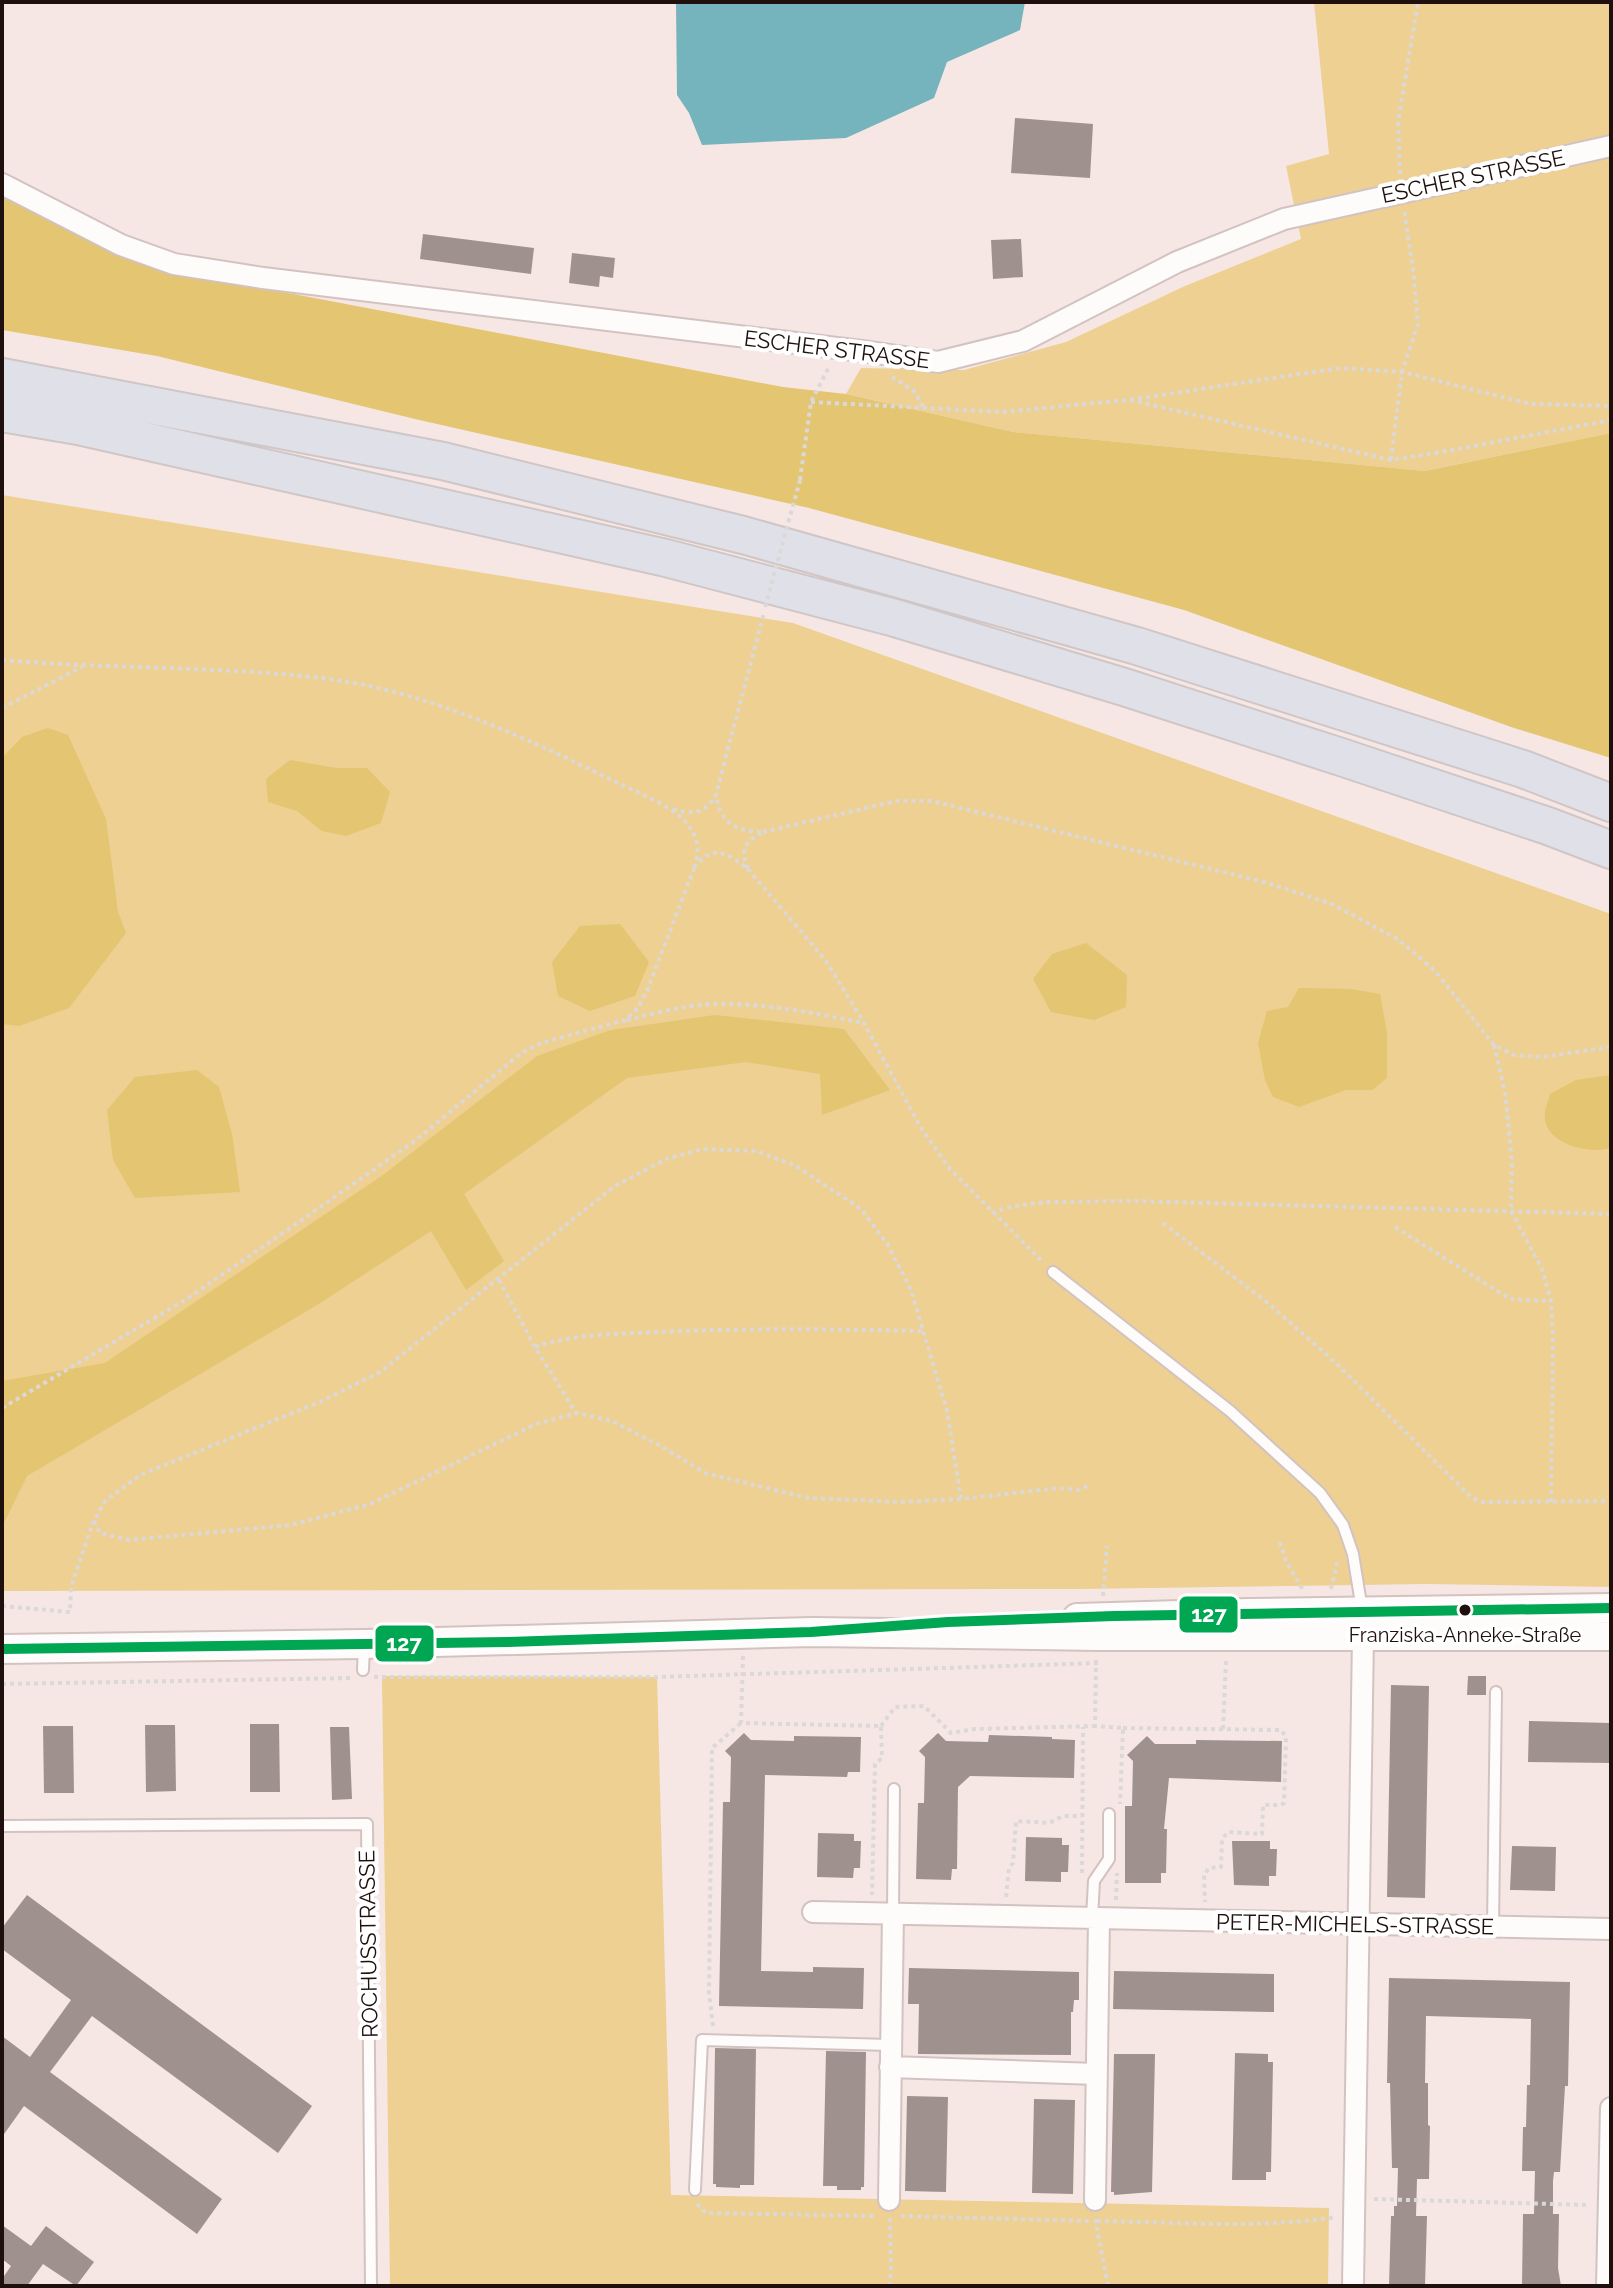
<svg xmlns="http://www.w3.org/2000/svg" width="1613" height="2288" font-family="Raleway,sans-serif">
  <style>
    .green { fill: #edd092 }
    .forest { fill: #e3c572 }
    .water { fill: #75b3bd }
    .building { fill: #9f928e }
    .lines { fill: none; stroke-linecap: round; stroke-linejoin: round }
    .service-casing { stroke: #d2c3c1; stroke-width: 14 }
    .minor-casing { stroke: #d2c3c1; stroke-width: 24 }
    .secondary-casing { stroke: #d2c3c1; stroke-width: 32 }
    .motorway-casing { stroke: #cfc6c5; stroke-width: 40 }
    .path { stroke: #dcd8d7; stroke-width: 4; stroke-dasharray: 4 4; stroke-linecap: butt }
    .service { stroke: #fefbfb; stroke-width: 10 }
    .minor { stroke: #fefbfb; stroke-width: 20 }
    .secondary { stroke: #fefbfb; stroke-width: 28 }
    .motorway { stroke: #e0e0e9; stroke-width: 36 }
    .path-bridge { stroke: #dcd8d7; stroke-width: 4; stroke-dasharray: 4 4; stroke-linecap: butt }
    .bus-1-casing { stroke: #fff; stroke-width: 16 }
    .bus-1 { stroke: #00a651; stroke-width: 10 }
    .bus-dot { fill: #1f100e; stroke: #fff; stroke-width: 3 }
    .labels { text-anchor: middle; stroke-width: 8; stroke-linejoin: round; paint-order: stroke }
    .bus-label { font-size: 20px; fill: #1f100e; stroke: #fff }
    .street-label { font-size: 22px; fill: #1f100e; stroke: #fff }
    .line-badge { stroke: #fff; stroke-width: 3 }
    .badge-label { font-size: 22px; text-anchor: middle; font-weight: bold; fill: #fff }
  </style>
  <rect width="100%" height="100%" fill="#f6e7e5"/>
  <!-- green -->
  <path class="green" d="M1314,2H1611V433L1425,471L1013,432L846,394L861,368L964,370L1066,342L1185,286L1301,239L1286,166L1329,154Z
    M2,495L793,623L1611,914V1587L1426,1584L1079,1589L2,1591Z
    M382,1676L657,1677L671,2195L1329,2208L1328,2286H390Z"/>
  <!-- forest -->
  <path class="forest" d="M2,196L115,254L172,271L783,387L846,394L1013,432L1425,471L1611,433V758L1514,728L1184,610L809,508L415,419L157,356L2,330Z
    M48,728L68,735L106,819L118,912L126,933L69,1008L19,1026L2,1024V758L22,737Z
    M290,760L336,768H367L390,792L381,823L346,836L322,831L297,811L268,802L266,779Z
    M620,924L649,962L635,996L590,1011L558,996L552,962L580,926Z
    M1086,943L1127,975L1126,1007L1094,1020L1051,1012L1033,979L1052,954Z
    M1299,988L1351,989L1380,994L1387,1033V1078L1372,1090H1346L1299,1107L1273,1097L1265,1080L1258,1043L1267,1011L1288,1007Z
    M715,1015L844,1029L890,1090L822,1115L820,1074L746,1062L627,1078L464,1194L504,1261L466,1290L431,1231L317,1305L27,1476L2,1527V1381L105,1363L383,1175L537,1056L611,1030Z
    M197,1070L219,1087L232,1134L240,1192L135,1198L113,1160L107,1110L135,1077Z
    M1611,1075V1148C1589,1155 1541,1143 1545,1113C1545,1107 1549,1100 1550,1094L1576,1080Z"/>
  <!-- water -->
  <path class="water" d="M676,2H1025L1020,30L947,62L934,98L846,138L702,145L689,113L677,95Z"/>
  <!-- building -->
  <path class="building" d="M1015,118L1093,124L1090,178L1011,173Z
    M423,234L534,248L531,274L420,259Z
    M1021,239L1023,277L993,279L991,240Z
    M572,253L615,258L613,278L600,276L599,287L569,283Z
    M1468,1676H1486V1695H1467Z
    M1391,1685L1429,1686L1425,1898L1387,1897Z
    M1529,1721L1611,1723V1763L1528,1762Z
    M250,1724H279L280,1792H250Z
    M145,1725H175L176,1791L146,1792Z
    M43,1726H73L74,1793H44Z
    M330,1727H349L352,1799L332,1800Z
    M744,1733L751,1740L794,1741V1736L861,1737L860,1772H848L847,1777L765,1775L761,1971L813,1972V1967L864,1968L863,2009L719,2006L723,1802H730L731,1757L725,1751Z
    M938,1733L946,1741L988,1742L989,1735L1052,1737V1739L1075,1740L1074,1778L970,1776L958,1787L957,1869H952L951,1880L916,1879L918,1803H924L925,1757L919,1751Z
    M1147,1736L1155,1744H1196V1740L1282,1741L1281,1782L1169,1778L1164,1829H1167L1166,1873H1161V1883H1125V1806H1132L1133,1761L1127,1755Z
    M818,1833L854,1834V1841H861L860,1868H854L853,1878L817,1877Z
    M1026,1837L1062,1838V1845H1069L1068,1872H1061V1882L1025,1881Z
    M1232,1841H1270V1849H1277L1276,1876H1269V1886L1234,1885Z
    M1512,1846L1556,1847L1555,1891L1510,1890Z
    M27,1895L312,2106L278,2153L92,2016L50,2072L222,2199L197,2234L24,2106L2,2137V2036L30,2057L71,2000L2,1949V1928Z
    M909,1968L1079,1972V2000H1074L1073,2012H1071V2055L918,2054L919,2004H908Z
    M1114,1971L1274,1974V2012L1113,2009Z
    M1389,1978L1570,1982L1568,2086H1565L1560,2172H1554L1553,2181V2214H1559L1558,2268L1561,2286H1522L1523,2214H1534L1535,2171H1522L1523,2127H1526L1527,2085H1530L1531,2019L1426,2016L1425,2083H1428V2125L1430,2126L1429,2179H1417L1416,2216H1427L1425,2286H1389L1391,2216H1394V2206H1397L1398,2168H1392L1390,2083H1387Z
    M715,2048L756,2049L754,2185H740V2188L716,2187V2184H713Z
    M826,2051L866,2052L864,2187H861V2190H837V2186H823Z
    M1235,2053L1268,2054V2062H1273L1271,2172H1266V2180H1232Z
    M1114,2054H1155L1152,2192L1114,2195V2192H1111Z
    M907,2096L948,2097L946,2192L905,2191Z
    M1034,2099L1075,2100L1073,2194L1032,2193Z
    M2,2225L31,2246L46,2226L94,2262L76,2286L43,2264L27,2286H2V2279L11,2266L2,2259Z"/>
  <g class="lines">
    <!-- service casing -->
    <g class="service-casing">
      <path id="service" d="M1053,1272L1230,1411L1320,1493L1343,1525L1353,1554L1362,1610
        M363,1670L364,1646
        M2,1826L367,1824L371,2286
        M893,1913L894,1789
        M1092,1918L1094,1881L1109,1859V1814
        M1493,1927L1496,1692
        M695,2190L702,2040L890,2045"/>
    </g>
    <!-- minor casing -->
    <g class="minor-casing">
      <path id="minor" d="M2,184L121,245L174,264L263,278L870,352L938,362L1023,341L1177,262L1284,219L1611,146
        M813,1912L1611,1929
        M890,2067L1096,2074
        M889,2200L893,1913
        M1095,2200L1099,1918
        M1353,2286L1363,1636
        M1607,2286L1611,2108"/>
    </g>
    <!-- secondary casing -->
    <g class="secondary-casing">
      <path id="secondary" d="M1077,1618L1249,1613L1611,1608
        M2,1649L364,1644L813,1632L1099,1636H1611"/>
    </g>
    <!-- motorway casing -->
    <g class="motorway-casing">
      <path id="motorway" d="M2,377L443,461L743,535L1137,646L1523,769L1611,803
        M2,413L78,426L666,558L895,618L1124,687L1341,757L1548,826L1611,850"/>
    </g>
    <!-- path -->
    <path class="path" d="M1400,174L1398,122L1418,2
      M892,377L914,391L924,408
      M1130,400L1391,460L1453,450L1611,420
      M811,402L1002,412L1128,400L1340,368L1402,372L1531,404L1611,406
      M1391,460L1402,372L1418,324L1413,269L1404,210
      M800,480L811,402L829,367
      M2,660C108,669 216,666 322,678C424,690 527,738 618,783C652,800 710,817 695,866C716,843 727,854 748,869C740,850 744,842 763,832C735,831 720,823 716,794
      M2,708L82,667
      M673,809C693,815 705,814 716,794L764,613
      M763,832L896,801H932L1264,882L1332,904L1399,940L1435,971L1494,1045L1514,1055L1542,1057L1611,1047
      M748,869L826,961L864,1023L921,1128L950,1169L1043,1262
      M627,1020C655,1013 685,1005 714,1004C765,1003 814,1013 863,1023
      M1494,1045L1505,1092L1512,1161L1511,1211L1542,1269L1551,1301L1553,1337L1551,1502
      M992,1213L1009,1207L1045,1202L1133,1201L1611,1214
      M1163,1223L1268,1303L1337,1364L1472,1498L1483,1502L1611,1501
      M1395,1227L1510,1299L1551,1301
      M499,1280L535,1347L576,1413
      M535,1347C573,1334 617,1334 657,1332C746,1328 834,1329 923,1331
      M2,1408L185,1300L296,1224L416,1140L520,1054L541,1043L625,1020L637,1009L647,991L695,866
      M961,1499L947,1411L911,1290L888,1245L861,1209L796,1166L756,1151L703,1149L666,1159L615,1186L380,1372L322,1401L140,1475L105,1501L94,1521L100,1533L129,1540L291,1525L370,1504L536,1424L576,1413L612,1421L661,1446L705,1473L808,1498L901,1502L961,1499L1059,1488L1077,1490L1088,1486
      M1280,1542L1286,1561L1303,1590
      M1331,1589L1338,1559
      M1103,1596L1107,1546
      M2,1606L70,1612L71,1587L93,1522
      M743,1656L741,1723L881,1726L882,1758L875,1764L872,1895
      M1096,1660L1095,1726L1123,1728L1120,1804
      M374,1677H657L1101,1663
      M2,1684L353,1678
      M881,1726L895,1707L924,1706L951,1733L975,1729L1095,1726
      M1123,1728L1281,1730L1286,1737L1284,1803L1281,1805H1263L1262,1834L1228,1832L1222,1839L1221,1867L1209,1868L1204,1875L1205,1902
      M1223,1729L1226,1660
      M1082,1873L1083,1727
      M1006,1897L1009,1868L1013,1863L1016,1821L1049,1823L1063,1816H1082
      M1116,1900L1117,1873
      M713,2026L709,1993L712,1748L741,1723
      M1374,2199L1589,2205
      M697,2204L706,2213L877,2216
      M901,2216L1089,2221
      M1095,2219L1108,2286
      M1097,2221C1176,2222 1258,2229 1336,2217
      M889,2286L891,2272L890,2218"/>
    <!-- service -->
    <use href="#service" class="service"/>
    <!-- minor -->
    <use href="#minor" class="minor"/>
    <!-- secondary -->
    <use href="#secondary" class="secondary"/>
    <!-- motorway -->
    <use href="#motorway" class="motorway"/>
    <!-- path-bridge -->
    <path class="path-bridge" d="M765,607L800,480"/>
    <!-- bus-1 casing -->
    <g class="bus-1-casing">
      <path id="bus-1" d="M2,1649L508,1642L811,1632L948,1622L1114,1616L1611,1608"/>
    </g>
    <!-- bus-1 -->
    <use href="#bus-1" class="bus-1"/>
  </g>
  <!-- markers -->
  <circle class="bus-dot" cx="1465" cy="1610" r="7"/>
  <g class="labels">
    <!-- bus labels -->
    <g class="bus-label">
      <text x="1465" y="1642">Franziska-Anneke-Straße</text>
    </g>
    <!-- street labels -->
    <g class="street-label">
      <text transform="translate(1473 176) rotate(-12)" y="8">ESCHER STRASSE</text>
      <text transform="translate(837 349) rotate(7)" y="8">ESCHER STRASSE</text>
      <text transform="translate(1355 1924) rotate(1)" y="8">PETER-MICHELS-STRASSE</text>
      <text transform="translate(368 1944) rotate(-91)" y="8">ROCHUSSTRASSE</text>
    </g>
  </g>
  <g class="line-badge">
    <rect x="1178" y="1595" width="61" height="39" rx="8" fill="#00a651"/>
    <rect x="374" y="1624" width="61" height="39" rx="8" fill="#00a651"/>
  </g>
  <g class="badge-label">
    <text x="1209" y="1622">127</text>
    <text x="404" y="1651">127</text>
  </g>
  <!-- border -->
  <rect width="1613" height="2288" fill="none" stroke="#1f100e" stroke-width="8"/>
</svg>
